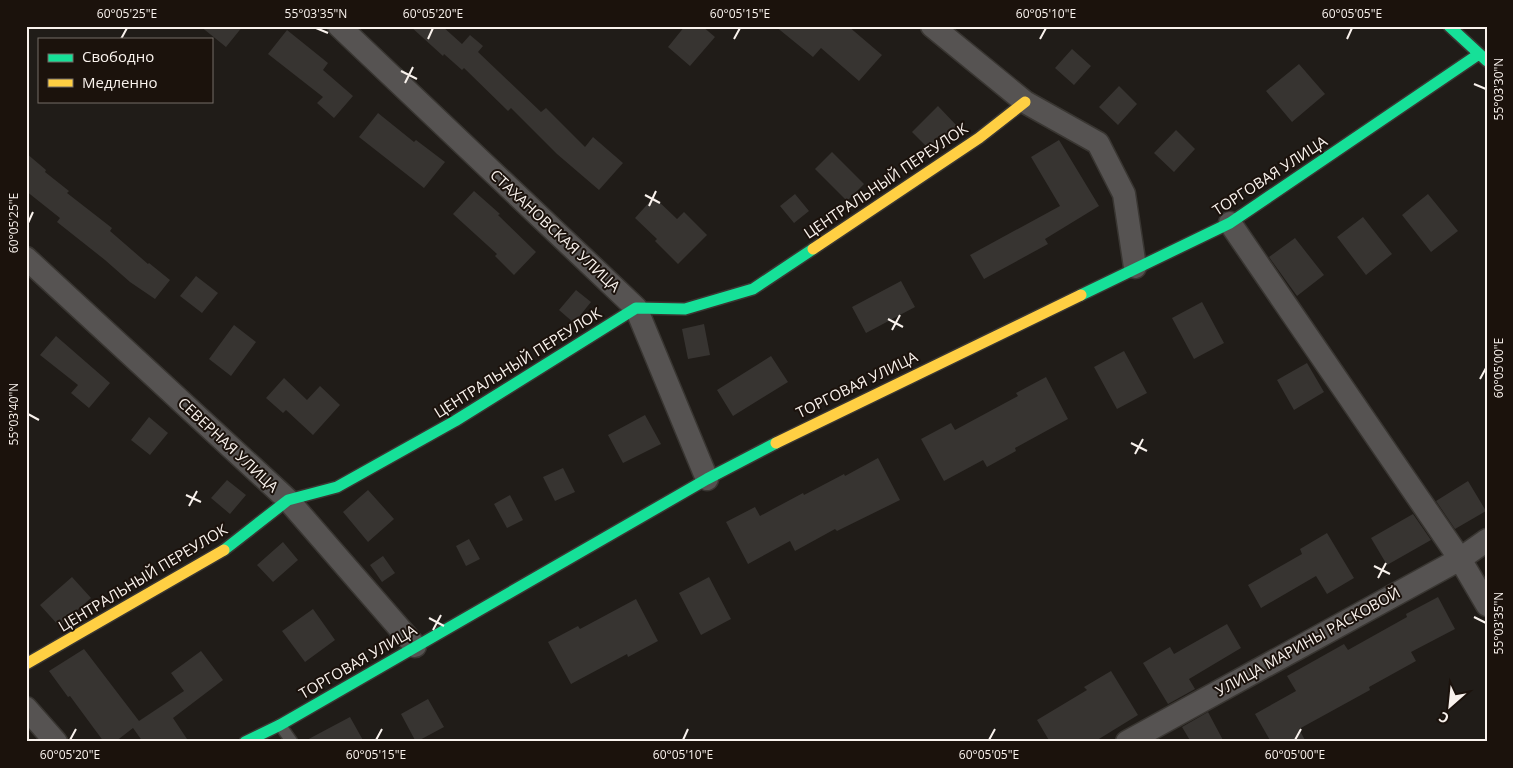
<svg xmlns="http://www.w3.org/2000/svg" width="1513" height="768" font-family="'Open Sans',sans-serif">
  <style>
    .building { fill: #373431 }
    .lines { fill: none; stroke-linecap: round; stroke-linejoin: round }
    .lane-casing { stroke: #393632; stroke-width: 14 }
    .street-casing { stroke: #393632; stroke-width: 25 }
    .fast-casing { stroke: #393632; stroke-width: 14 }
    .slow-casing { stroke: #393632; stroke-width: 14 }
    .lane { stroke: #565352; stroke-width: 11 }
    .street { stroke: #565352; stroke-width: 22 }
    .fast { stroke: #16e098; stroke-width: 11 }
    .slow { stroke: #ffcf43; stroke-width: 11 }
    .ticks { fill: none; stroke: #f9f2ed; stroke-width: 2 }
    .labels { text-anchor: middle; stroke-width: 4; stroke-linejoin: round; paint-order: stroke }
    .street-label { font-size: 15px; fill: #f9f2ed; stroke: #1b120c }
    .neatline { fill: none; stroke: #f9f2ed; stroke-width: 2 }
    .ticks-label { font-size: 12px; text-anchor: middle; fill: #f9f2ed }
  </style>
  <rect width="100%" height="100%" fill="#201c18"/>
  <!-- building -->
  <path class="building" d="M200,26H243L226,47Z
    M410,26H442L462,44L470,35L483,46L478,52L541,112L546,108L585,147L593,137L623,163L599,190L557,154L511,108L508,111L464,68L462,70L444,54L443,56Z
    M685,26H702L715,37L690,66L668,47Z
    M775,26H848L882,55L859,81L821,48L813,57Z
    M287,30L328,63L323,70L353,96L334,118L317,103L323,97L268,54Z
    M1072,49L1091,66L1074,85L1055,68Z
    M1299,64L1325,94L1292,122L1266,91Z
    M1119,86L1137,104L1118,125L1099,107Z
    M938,106L957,126L931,151L912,132Z
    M378,113L414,142L416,140L445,162L424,188L359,137Z
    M1176,130L1195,149L1174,172L1154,153Z
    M1059,140L1099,206L1045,239L1048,244L984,279L970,255L1060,206L1031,157Z
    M832,152L864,184L847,201L815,169Z
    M26,153L46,170L45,172L69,191L67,193L112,228L110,231L148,264L149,263L170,280L155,299L130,282L105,260L57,222L60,218L26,191Z
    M474,191L500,214L498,215L536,252L514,275L495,256L497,254L453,214Z
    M795,194L809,211L794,223L780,206Z
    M1428,194L1458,231L1431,252L1402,215Z
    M654,197L677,219L684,212L707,235L678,264L655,241L657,239L635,218Z
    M1363,217L1392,254L1366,275L1337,237Z
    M1295,238L1324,275L1297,296L1269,257Z
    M196,276L218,293L202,313L180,296Z
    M901,281L915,307L866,333L852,307Z
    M576,290L591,302L574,323L559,310Z
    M1202,302L1224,343L1194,359L1172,318Z
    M704,324L710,355L688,359L682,329Z
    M234,325L256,342L231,376L209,359Z
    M56,336L110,383L89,408L71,393L78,385L40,355Z
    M1124,351L1147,393L1117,409L1094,367Z
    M771,356L788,382L733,416L717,390Z
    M1307,363L1324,392L1294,410L1277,380Z
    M1046,377L1068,419L1015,448L1016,451L987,467L983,460L944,481L921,439L951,423L955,430L1018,396L1016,393Z
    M284,378L307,400L320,386L340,405L313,435L286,410L283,413L266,398Z
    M645,415L661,444L623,463L608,435Z
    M149,417L168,433L150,455L131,440Z
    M878,458L900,500L837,531L835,529L795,551L790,541L748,564L726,522L755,507L760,516L803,493L804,495L844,474L845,476Z
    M563,468L575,492L555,501L543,477Z
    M227,480L246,495L230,514L211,498Z
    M1468,481L1486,511L1455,529L1436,501Z
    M368,490L394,519L368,542L343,512Z
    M510,495L523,520L507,528L494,504Z
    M1413,514L1431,540L1387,565L1371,538Z
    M1327,533L1354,578L1327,594L1316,576L1261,608L1248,585L1302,554L1300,549Z
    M469,539L480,559L466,566L456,546Z
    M283,542L298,560L273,582L257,565Z
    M383,556L395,573L382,582L370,565Z
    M72,577L91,598L59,626L40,605Z
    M709,577L731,619L701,635L679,593Z
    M1438,597L1455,629L1411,652L1416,661L1369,687L1370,690L1299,729L1306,742H1271L1255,714L1296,691L1287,676L1344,644L1348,650L1407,617L1406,614Z
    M636,599L658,641L628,657L627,654L571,684L548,642L578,626L580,629Z
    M313,609L335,640L305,662L282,631Z
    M1227,624L1241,648L1189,679L1195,689L1168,704L1143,663L1170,647L1174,654Z
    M84,649L139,721L184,691L171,673L201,651L223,680L173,718L189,742H143L133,728L115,742H104L70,696L68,697L49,671Z
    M1111,671L1138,715L1094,742H1050L1037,720L1087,690L1084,687Z
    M428,699L444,727L416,742L401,714Z
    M1208,712L1224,742H1191L1182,727Z
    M350,717L364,742H303Z"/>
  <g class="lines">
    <!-- lane casing -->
    <g class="lane-casing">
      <path id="lane" d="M280,725L292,742"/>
    </g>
    <!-- street casing -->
    <g class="street-casing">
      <path id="street" d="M339,26L636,308L707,479
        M932,26L1025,102L1098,143L1124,194L1135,267
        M1230,223L1460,559L1487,605
        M26,258L288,500L415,646
        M26,708L56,742
        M1127,742L1460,559L1487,540"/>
    </g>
    <!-- fast casing -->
    <g class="fast-casing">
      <path id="fast" d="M1449,26L1487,61
        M1081,295L1230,223L1479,54
        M224,550L288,500L337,487L455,421L636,308L685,309L753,289L813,249
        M245,742L280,725L707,479L776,443"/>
    </g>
    <!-- slow casing -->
    <g class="slow-casing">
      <path id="slow" d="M813,249L979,138L1025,102
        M776,443L1081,295
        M26,664L224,550"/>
    </g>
    <!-- lane -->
    <use href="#lane" class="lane"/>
    <!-- street -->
    <use href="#street" class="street"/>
    <!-- fast -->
    <use href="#fast" class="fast"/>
    <!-- slow -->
    <use href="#slow" class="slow"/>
  </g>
  <!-- ticks -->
  <path class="ticks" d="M316,28L328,33M121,39L127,28M428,39L433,28M734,39L740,28M1040,39L1046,28M1347,39L1352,28M401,71L417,79M405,83L413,67M1474,84L1486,89M645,195L660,203M649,206L656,191M28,223L33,212M888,319L903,327M892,330L900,315M1480,379L1486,368M28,414L39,420M1131,443L1147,451M1135,454L1143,439M186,495L201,502M189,506L197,491M1374,566L1390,574M1378,578L1386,563M1474,617L1486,623M429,618L444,626M433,630L441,615M70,740L76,729M376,740L382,729M683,740L688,729M989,740L995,729M1295,740L1301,729"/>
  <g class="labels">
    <!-- street labels -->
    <g class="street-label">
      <text transform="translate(1270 176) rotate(-33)" y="5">ТОРГОВАЯ УЛИЦА</text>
      <text transform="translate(886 181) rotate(-34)" y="5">ЦЕНТРАЛЬНЫЙ ПЕРЕУЛОК</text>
      <text transform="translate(555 231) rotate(43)" y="5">СТАХАНОВСКАЯ УЛИЦА</text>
      <text transform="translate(518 363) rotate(-32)" y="5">ЦЕНТРАЛЬНЫЙ ПЕРЕУЛОК</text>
      <text transform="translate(857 385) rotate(-26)" y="5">ТОРГОВАЯ УЛИЦА</text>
      <text transform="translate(228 445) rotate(43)" y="5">СЕВЕРНАЯ УЛИЦА</text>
      <text transform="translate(143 578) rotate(-31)" y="5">ЦЕНТРАЛЬНЫЙ ПЕРЕУЛОК</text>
      <text transform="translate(1308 642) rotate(-29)" y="5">УЛИЦА МАРИНЫ РАСКОВОЙ</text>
      <text transform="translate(358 662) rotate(-30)" y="5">ТОРГОВАЯ УЛИЦА</text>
    </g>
  </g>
  <!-- border -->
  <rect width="1513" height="768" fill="none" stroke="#1b120c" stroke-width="55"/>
  <!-- legend -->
  <rect x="38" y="38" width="175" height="65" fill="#1b120c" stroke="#746c66"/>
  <rect x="48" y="54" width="25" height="8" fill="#16e098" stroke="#746c66"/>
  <text x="82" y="62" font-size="15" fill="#f9f2ed">Свободно</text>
  <rect x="48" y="79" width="25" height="8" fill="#ffcf43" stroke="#746c66"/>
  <text x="82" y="88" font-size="15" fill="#f9f2ed">Медленно</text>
  <!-- north arrow -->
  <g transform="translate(1450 706) rotate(207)" stroke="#1b120c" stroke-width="4" paint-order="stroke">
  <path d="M0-4L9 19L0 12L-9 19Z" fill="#f9f2ed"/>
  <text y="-8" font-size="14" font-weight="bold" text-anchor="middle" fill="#f9f2ed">С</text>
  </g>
  <rect x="28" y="28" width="1458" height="712" class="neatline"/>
  <g class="ticks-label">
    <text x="127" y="18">60°05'25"E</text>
    <text x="316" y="18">55°03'35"N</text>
    <text x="433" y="18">60°05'20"E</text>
    <text x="740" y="18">60°05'15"E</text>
    <text x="1046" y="18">60°05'10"E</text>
    <text x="1352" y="18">60°05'05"E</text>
    <text transform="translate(1499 89) rotate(-90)" y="4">55°03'30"N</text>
    <text transform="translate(14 223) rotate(-90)" y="4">60°05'25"E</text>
    <text transform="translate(1499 368) rotate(-90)" y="4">60°05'00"E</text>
    <text transform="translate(14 414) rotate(-90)" y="4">55°03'40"N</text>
    <text transform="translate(1499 623) rotate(-90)" y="4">55°03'35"N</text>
    <text x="70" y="759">60°05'20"E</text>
    <text x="376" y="759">60°05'15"E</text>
    <text x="683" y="759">60°05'10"E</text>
    <text x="989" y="759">60°05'05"E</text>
    <text x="1295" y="759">60°05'00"E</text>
  </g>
</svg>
